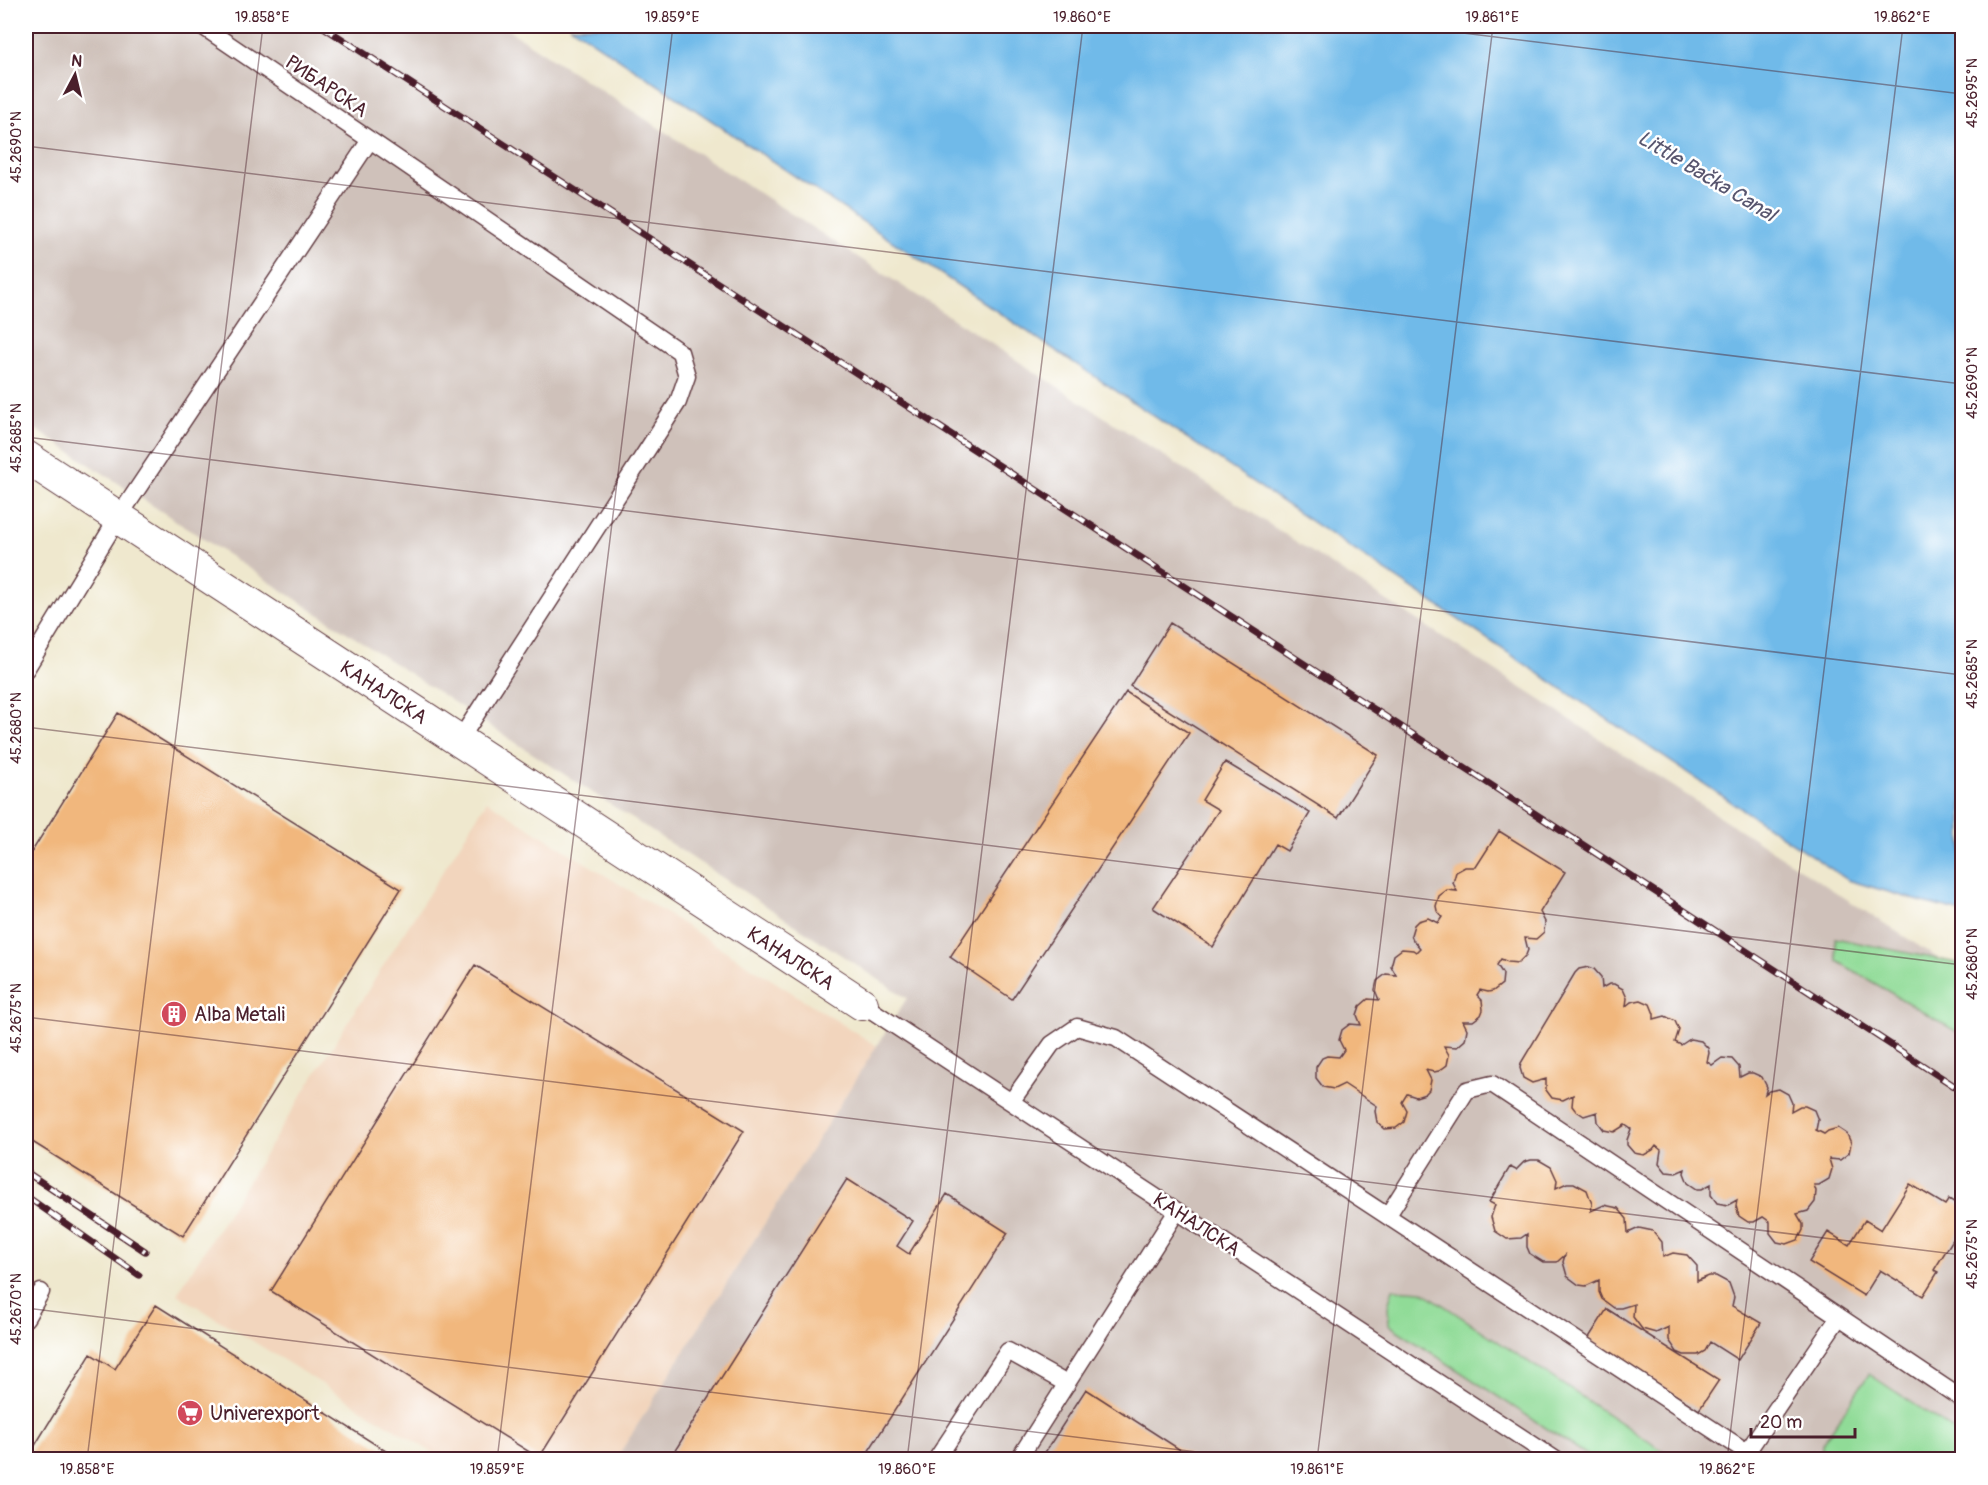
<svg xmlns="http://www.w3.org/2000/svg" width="1988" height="1485" font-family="Pangolin,sans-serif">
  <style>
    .built { fill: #f2d5bd }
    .industrial { fill: #cfc1ba }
    .green { fill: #90db97; stroke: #6d7d61; stroke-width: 1.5 }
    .water { fill: #70bae9; stroke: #5d6c8a; stroke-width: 1.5 }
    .building { fill: #f1b77d }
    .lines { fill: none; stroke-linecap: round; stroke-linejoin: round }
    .lane-casing { stroke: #633d43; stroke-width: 19 }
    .street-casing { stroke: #633d43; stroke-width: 34 }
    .lane { stroke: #fff; stroke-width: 16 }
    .street { stroke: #fff; stroke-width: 32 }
    .rail-casing { stroke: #4a1f2b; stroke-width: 7 }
    .rail { stroke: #fff; stroke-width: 4.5; stroke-dasharray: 14; stroke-linecap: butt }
    .ticks { fill: none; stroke: #4a1f2b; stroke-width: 1.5; stroke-opacity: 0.45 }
    .labels { text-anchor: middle; stroke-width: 5; stroke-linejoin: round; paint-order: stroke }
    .street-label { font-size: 20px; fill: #4a1f2b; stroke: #fff }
    .poi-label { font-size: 20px; fill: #4a1f2b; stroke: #fff; text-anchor: start }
    .water-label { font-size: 21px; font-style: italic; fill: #57556e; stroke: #fff }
    .neatline { fill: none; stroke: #4a1f2b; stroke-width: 2 }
    .ticks-label { font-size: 15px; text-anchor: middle; fill: #4a1f2b }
  </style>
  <rect width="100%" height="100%" fill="#fff"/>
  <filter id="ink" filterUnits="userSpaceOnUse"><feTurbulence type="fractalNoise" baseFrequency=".0167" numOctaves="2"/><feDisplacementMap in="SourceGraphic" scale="12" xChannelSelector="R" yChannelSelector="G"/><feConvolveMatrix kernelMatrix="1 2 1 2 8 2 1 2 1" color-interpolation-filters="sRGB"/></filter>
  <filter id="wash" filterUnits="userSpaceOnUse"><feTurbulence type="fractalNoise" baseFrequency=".008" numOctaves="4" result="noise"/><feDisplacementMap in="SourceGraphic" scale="24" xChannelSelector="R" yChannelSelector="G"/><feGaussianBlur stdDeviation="1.35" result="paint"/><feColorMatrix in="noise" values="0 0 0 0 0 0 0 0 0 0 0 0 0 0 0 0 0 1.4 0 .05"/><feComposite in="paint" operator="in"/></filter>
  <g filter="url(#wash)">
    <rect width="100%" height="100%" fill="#efe8ce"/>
    <!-- built -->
    <path class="built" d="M487,801L877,1046L616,1459H443L177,1294Z"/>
    <!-- industrial -->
    <path class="industrial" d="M26,26H502L1962,974V1459H616L907,998L26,423Z"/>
    <!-- green -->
    <path class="green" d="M1835,938L1962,964V1035L1837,961Z
      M1393,1289L1422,1291L1675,1459H1593L1389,1325L1388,1306Z
      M1869,1374L1962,1436V1459H1821L1822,1444Z"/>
    <!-- water -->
    <path class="water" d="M570,26H1962V912L1926,903L1848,880Z"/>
    <g id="blocks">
      <!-- building -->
      <path class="building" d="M1170,623L1378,755L1338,818L1130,686Z
        M1126,692L1189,733L1012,999L950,957Z
        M118,713L401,889L183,1236L26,1138V861Z
        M1225,762L1310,813L1287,851L1275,844L1213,947L1153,908L1219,810L1202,800Z
        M1499,831L1565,872L1540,912L1545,922L1544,932L1536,939L1525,938L1528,950L1526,955L1518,963L1508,962L1501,959L1497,965L1503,974L1502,984L1493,991L1488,992L1480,990L1477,995L1482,1000L1483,1010L1481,1015L1473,1021H1463L1467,1029L1465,1040L1457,1047L1444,1046L1449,1055L1447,1065L1439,1071L1434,1072L1426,1070L1431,1080L1429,1090L1425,1094L1416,1097L1407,1094L1402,1102L1407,1111L1404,1122L1396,1128L1385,1129L1377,1122L1375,1111L1377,1106L1344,1084L1334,1089L1323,1087L1316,1078V1067L1322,1058L1327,1056L1339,1057L1344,1050L1339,1040L1342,1030L1350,1024L1361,1025L1357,1015L1360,1006L1368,999L1379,1000L1375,990L1377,981L1386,974L1396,975L1391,966L1394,955L1402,949L1413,950L1416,952L1420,948L1413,940L1411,935L1414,925L1418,921L1428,918L1438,923L1442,917L1437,911L1436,906L1439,896L1447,890L1457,891L1453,883L1456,872L1465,867H1476Z
        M475,965L744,1131L539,1458L271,1291Z
        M1589,967L1594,969L1601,977L1602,988L1609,984H1614L1623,989L1627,998L1626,1006L1631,1002L1641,1000L1650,1004L1654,1014V1019L1665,1016L1675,1021L1679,1030L1675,1042L1681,1045L1690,1039L1701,1041L1708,1048L1709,1053L1707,1062L1712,1065L1722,1058L1732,1059L1739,1067L1740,1077L1748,1073H1753L1762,1077L1767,1087L1765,1094L1769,1091L1779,1089L1788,1094L1792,1103L1791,1111L1800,1106H1805L1814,1110L1818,1120L1816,1130L1824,1134L1828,1131L1838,1128L1847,1134L1851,1143L1849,1153L1840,1160L1829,1159L1832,1169L1829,1179L1819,1185H1814L1816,1191L1815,1202L1808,1211L1797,1214L1803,1224V1230L1798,1240L1787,1244L1777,1242L1770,1233V1222L1763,1217L1754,1222H1748L1739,1216L1736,1206L1737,1200L1728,1205L1717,1203L1711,1195V1184L1702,1189H1697L1688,1183L1684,1173L1685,1169L1676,1173L1666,1172L1659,1163L1661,1150L1656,1146L1653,1150L1644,1155L1634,1153L1627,1145V1140L1631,1129L1625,1125L1614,1132L1604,1130L1598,1122L1597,1112L1584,1116L1575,1110L1572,1106L1573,1095L1563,1100L1552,1098L1546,1090V1079L1532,1083L1523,1078L1520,1068L1521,1063L1575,973L1579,969Z
        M1531,1160H1539L1551,1167L1557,1180L1556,1188L1567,1183H1574L1587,1190L1592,1204L1591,1211L1604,1205L1618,1208L1627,1219L1628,1233L1639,1228L1653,1231L1662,1242L1663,1257L1673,1253L1687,1255L1697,1266V1281L1709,1276H1716L1729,1283L1734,1297L1732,1306L1761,1323L1738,1360L1710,1342L1705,1351L1698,1355H1684L1677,1352L1669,1340V1327L1656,1333L1642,1329L1633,1317L1634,1304L1621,1308H1614L1602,1299L1599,1292V1280L1586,1286L1579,1285L1567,1276L1563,1262L1565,1255L1557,1262H1543L1530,1254L1527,1247V1234L1521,1238L1507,1239L1495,1231L1491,1217L1495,1205L1489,1202L1510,1167L1516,1170L1524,1162Z
        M847,1179L913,1221L897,1246L909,1254L947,1194L1008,1233L863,1460H669Z
        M1910,1184L1945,1205L1949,1199L1962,1207V1225L1934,1270L1938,1272L1923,1296L1880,1270L1864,1296L1809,1262L1828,1232L1849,1245L1865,1220L1881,1230Z
        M156,1305L400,1460H26L91,1354L115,1369Z
        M1607,1309L1719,1380L1699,1410L1588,1339Z
        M1086,1389L1196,1460H1040Z"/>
    </g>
  </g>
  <g filter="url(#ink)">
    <use href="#blocks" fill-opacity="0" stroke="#633d43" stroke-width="1.5"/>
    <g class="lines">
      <!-- lane casing -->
      <g class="lane-casing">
        <path id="lane" d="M202,26L370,140
          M26,669L118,518L370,140L680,352L687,376L678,402L459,741
          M862,1004L1556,1460
          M1011,1102L1052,1044L1077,1027L1116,1038L1759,1460
          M1388,1215L1467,1090L1492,1084L1962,1399
          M26,1318L41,1292
          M1747,1452L1839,1317
          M936,1460L1008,1351L1067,1384
          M1018,1460L1177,1211"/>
      </g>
      <!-- street casing -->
      <g class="street-casing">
        <path id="street" d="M26,457L862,1004"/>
      </g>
      <!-- lane -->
      <use href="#lane" class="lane"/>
      <!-- street -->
      <use href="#street" class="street"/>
      <!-- rail casing -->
      <g class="rail-casing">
        <path id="rail" d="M322,26L1962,1091
          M26,1172L145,1251
          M26,1196L139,1275"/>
      </g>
      <!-- rail -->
      <use href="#rail" class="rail"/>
    </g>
  </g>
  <!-- ticks -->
  <path class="ticks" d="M1406,26L1962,94M26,146L1962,384M26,437L1962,675M26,727L1962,965M26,1017L1962,1255M26,1308L1262,1460M87,1460L263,26M497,1460L673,26M907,1460L1083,26M1317,1460L1493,26M1727,1460L1903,26"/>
  <!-- icons -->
  <defs>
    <g id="building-disc" transform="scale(1.35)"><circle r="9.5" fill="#d1495b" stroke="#fff"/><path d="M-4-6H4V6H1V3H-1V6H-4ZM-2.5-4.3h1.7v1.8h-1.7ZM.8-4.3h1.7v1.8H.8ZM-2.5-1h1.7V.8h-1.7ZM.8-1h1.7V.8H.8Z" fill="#fff"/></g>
    <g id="supermarket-disc" transform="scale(1.35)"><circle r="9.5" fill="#d1495b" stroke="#fff"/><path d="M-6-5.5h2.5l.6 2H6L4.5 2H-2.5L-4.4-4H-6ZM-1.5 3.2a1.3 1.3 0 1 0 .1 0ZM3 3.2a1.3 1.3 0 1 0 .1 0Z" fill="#fff"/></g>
  </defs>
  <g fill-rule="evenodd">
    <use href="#building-disc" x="174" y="1014"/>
    <use href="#supermarket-disc" x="190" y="1413"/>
  </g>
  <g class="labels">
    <!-- street labels -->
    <g class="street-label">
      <text transform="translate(327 86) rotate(34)" y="7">РИБАРСКА</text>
      <text transform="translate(384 692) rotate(33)" y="7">КАНАЛСКА</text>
      <text transform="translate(791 958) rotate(33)" y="7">КАНАЛСКА</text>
      <text transform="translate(1197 1224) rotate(33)" y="7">КАНАЛСКА</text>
    </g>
    <!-- poi labels -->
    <g class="poi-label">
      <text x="194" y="1021">Alba Metali</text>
      <text x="210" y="1420">Univerexport</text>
    </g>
    <!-- water labels -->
    <g class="water-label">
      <text transform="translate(1707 176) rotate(31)" y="7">Little Bačka Canal</text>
    </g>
  </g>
  <!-- margin -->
  <rect width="1988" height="1485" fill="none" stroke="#fff" stroke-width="66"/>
  <!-- north arrow -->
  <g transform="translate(75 75) rotate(7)" stroke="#ffffff" stroke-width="4.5" paint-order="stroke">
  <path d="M0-4.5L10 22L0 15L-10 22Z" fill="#4a1f2b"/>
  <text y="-9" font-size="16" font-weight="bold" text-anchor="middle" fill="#4a1f2b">N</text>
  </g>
  <!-- scale -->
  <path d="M1751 1428v9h104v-9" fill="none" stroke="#4a1f2b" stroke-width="3"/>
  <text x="1760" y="1428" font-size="18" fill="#4a1f2b" stroke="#ffffff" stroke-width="4.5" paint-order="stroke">20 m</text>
  <rect x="33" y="33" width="1922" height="1419" class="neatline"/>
  <g class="ticks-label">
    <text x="262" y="22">19.858°E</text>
    <text x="672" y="22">19.859°E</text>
    <text x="1082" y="22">19.860°E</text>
    <text x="1492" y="22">19.861°E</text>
    <text x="1902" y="22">19.862°E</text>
    <text transform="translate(1972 93) rotate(-90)" y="5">45.2695°N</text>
    <text transform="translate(16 147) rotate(-90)" y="5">45.2690°N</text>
    <text transform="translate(1972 383) rotate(-90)" y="5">45.2690°N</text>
    <text transform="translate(16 438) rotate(-90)" y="5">45.2685°N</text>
    <text transform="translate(1972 674) rotate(-90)" y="5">45.2685°N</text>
    <text transform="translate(16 728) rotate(-90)" y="5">45.2680°N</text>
    <text transform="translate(1972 964) rotate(-90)" y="5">45.2680°N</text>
    <text transform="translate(16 1018) rotate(-90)" y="5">45.2675°N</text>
    <text transform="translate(1972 1254) rotate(-90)" y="5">45.2675°N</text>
    <text transform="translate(16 1309) rotate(-90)" y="5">45.2670°N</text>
    <text x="87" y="1474">19.858°E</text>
    <text x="497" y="1474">19.859°E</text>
    <text x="907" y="1474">19.860°E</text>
    <text x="1317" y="1474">19.861°E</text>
    <text x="1727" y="1474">19.862°E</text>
  </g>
</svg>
